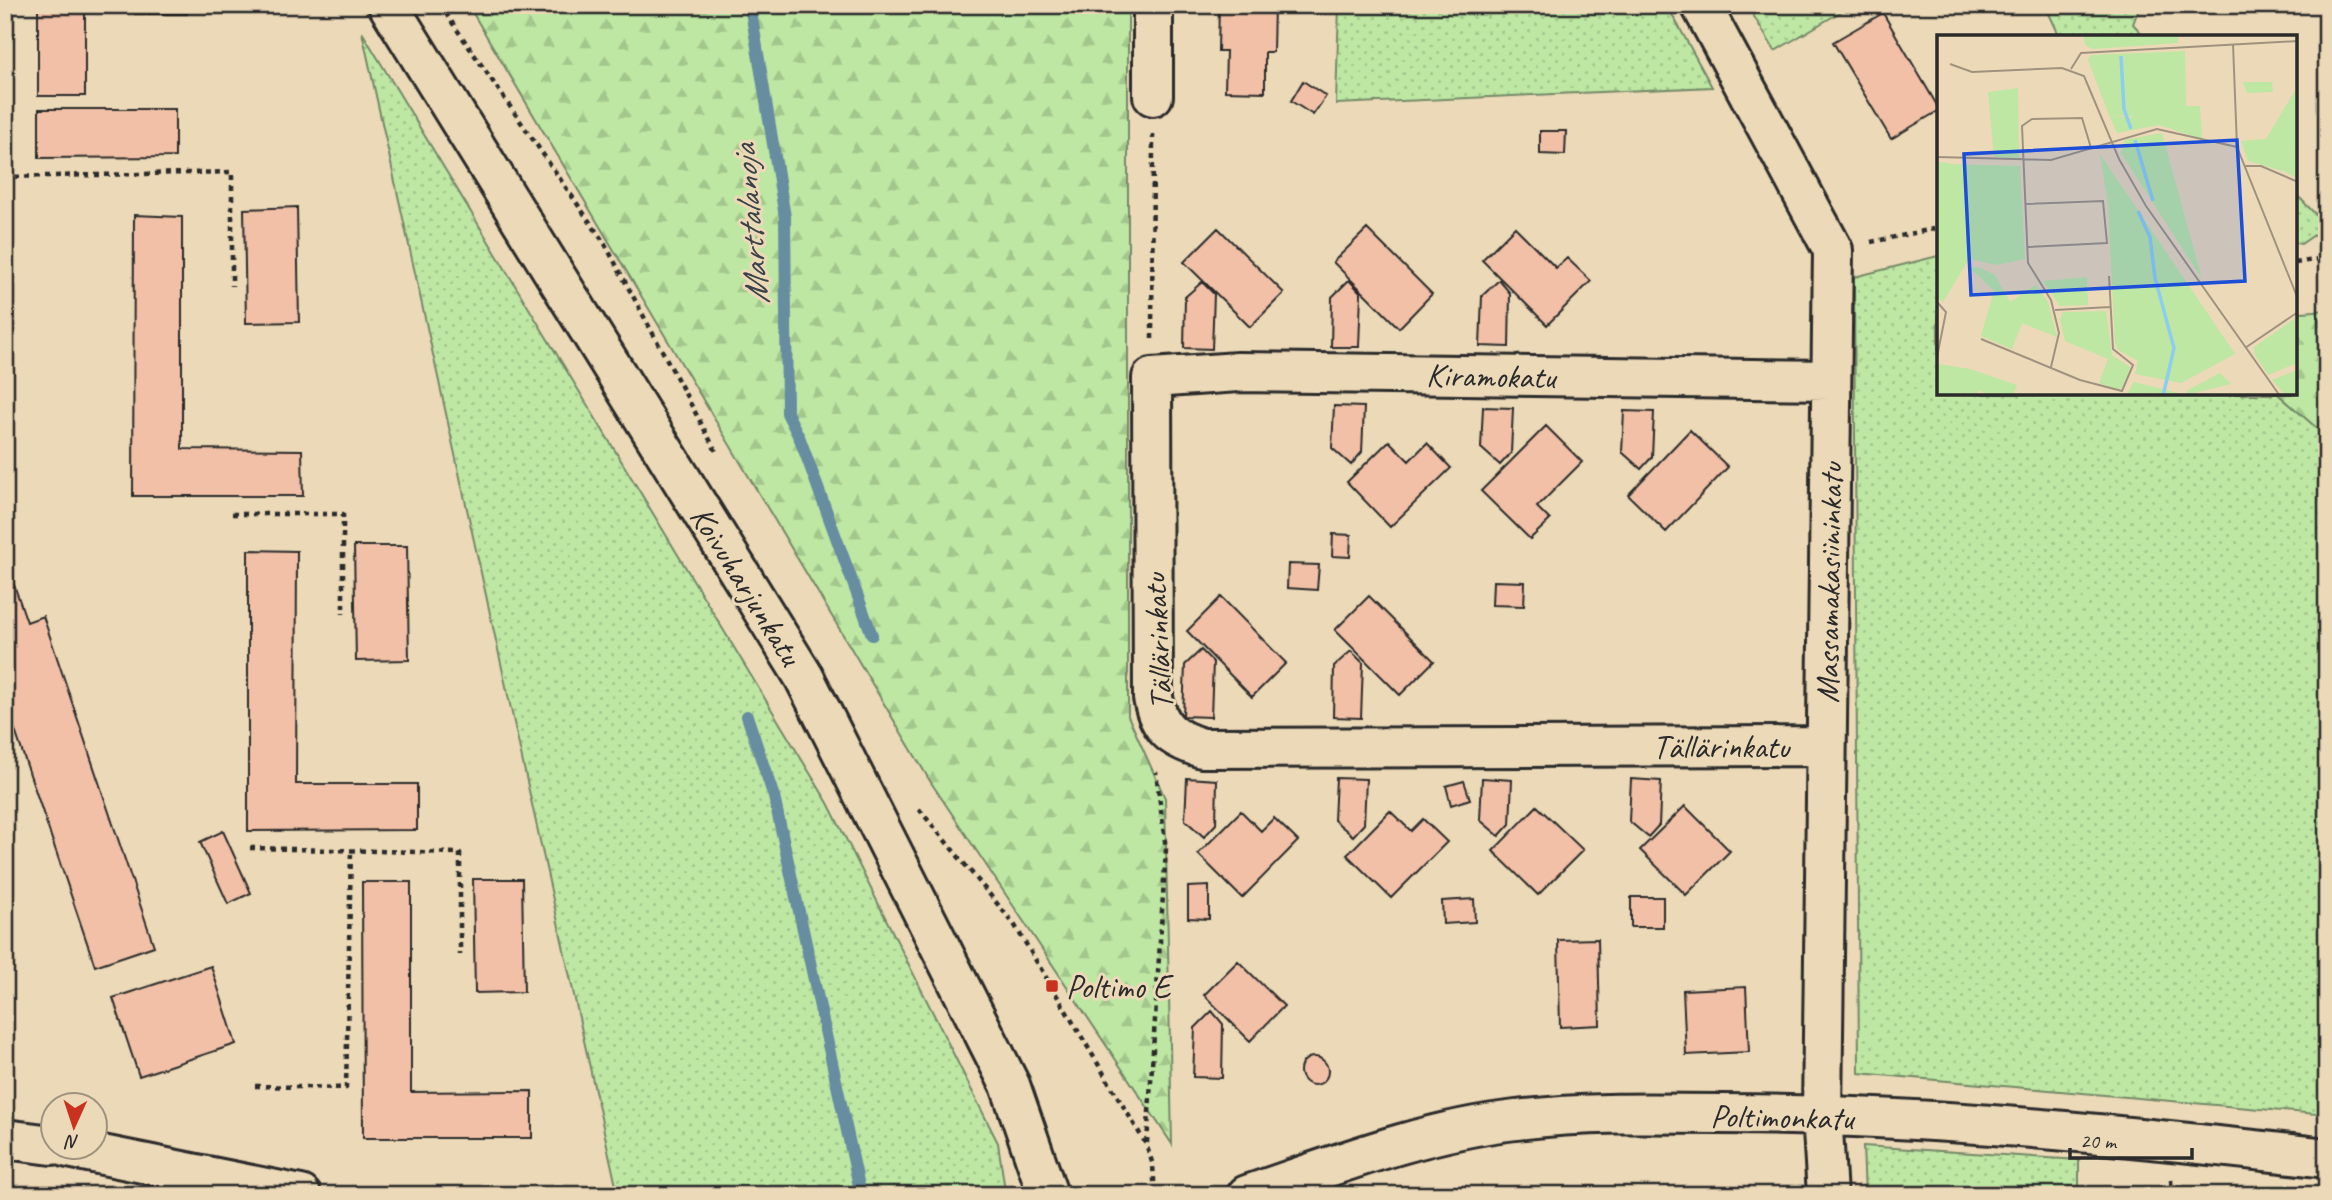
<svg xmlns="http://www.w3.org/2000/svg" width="2332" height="1200" font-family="Caveat,sans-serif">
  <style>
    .grass { fill: url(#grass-dots); stroke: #748967; stroke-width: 2 }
    .forest { fill: url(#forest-firs); stroke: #748967; stroke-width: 2 }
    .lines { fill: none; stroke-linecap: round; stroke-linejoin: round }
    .stream { stroke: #668da0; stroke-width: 12 }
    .building { fill: #f1c0a6; stroke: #2b2b2b; stroke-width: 2 }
    .minor-casing { stroke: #2b2b2b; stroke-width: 44 }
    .tertiary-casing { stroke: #2b2b2b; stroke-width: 44 }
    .path { stroke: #2b2b2b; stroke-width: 4.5; stroke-dasharray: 5 5; stroke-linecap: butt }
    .minor { stroke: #ecd9b7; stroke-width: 38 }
    .tertiary { stroke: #ecd9b7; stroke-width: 38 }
    .poi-dot { fill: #c8321e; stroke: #ecd9b7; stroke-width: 2.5 }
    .labels { text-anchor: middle; stroke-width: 6; stroke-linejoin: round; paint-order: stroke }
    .street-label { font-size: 33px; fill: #2b2b2b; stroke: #ecd9b7 }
    .poi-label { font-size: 33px; fill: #2b2b2b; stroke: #ecd9b7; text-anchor: start }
    .water-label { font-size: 35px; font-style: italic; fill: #3a4348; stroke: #ecd9b7 }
    .inset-river { fill: none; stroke: #8dceee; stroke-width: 3.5 }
    .inset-road { fill: none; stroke: #9f937f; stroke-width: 2 }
    .view { fill: #1d4ed8; fill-opacity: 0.15; stroke: #1d4ed8; stroke-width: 3.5 }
    .inset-edge { fill: none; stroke: #2b2b2b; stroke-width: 3.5 }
  </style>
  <defs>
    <pattern id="grass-dots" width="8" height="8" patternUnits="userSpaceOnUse" patternTransform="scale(1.75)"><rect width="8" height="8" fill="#bde7a3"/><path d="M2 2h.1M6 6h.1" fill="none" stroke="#a3c68c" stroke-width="1.8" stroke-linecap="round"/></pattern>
    <pattern id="forest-firs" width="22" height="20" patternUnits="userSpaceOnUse" patternTransform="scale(1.75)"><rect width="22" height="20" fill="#bde7a3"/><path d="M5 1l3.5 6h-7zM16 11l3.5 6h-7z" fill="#a3c68c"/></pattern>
  </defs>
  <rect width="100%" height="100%" fill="#ecd9b7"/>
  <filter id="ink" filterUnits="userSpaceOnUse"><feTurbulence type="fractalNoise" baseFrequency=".0143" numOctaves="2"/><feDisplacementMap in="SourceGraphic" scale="14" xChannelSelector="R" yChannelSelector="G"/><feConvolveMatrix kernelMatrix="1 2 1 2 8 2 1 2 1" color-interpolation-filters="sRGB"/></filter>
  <g filter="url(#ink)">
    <!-- grass -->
    <path class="grass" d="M1339,5H1667L1712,87L1336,104Z
      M1747,5H1852L1775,51Z
      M2045,5H2140L2133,24L2145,37H2060Z
      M362,32L828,803L998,1143L1005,1190L1002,1195H618Z
      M2295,193L2327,226L2301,244L2295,243Z
      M1938,256V394H2278L2327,437V1115L1859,1073L1854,277Z
      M1863,1146L2079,1160V1195H1865Z"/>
    <!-- forest -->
    <path class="forest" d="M468,5H1128V716L1165,798L1172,1144L930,781Z
      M2295,308L2302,312L2327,310V437L2278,394H2295Z"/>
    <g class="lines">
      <!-- stream -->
      <path class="stream" d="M750,5L785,217L787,413L800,439L872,635
        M747,716L774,797L861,1195"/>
    </g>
    <!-- building -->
    <path class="building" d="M38,5H85V96H38Z
      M135,5H187V14H135Z
      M1219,5H1274L1273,52H1265V92L1225,91L1226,51H1218Z
      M1883,13L1938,107V111L1891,139L1833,42Z
      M1303,81L1326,96L1313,115L1291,101Z
      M39,109H175V157L39,158Z
      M1540,131H1566L1565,155L1540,154Z
      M297,207L299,322L246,323L244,209Z
      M134,215L182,217V449L302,450L303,496H133Z
      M1515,227L1556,268L1567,258L1591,281L1547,325L1482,260Z
      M1218,228L1284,293L1250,327L1184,262Z
      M1367,229L1432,294L1399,328L1333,262Z
      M1349,280L1361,293L1359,347H1331L1332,297Z
      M1499,280L1510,293L1509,347L1480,346L1482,296Z
      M1202,282L1214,294L1212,349L1184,348L1185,297Z
      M1334,406L1364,407L1362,452L1351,465L1332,448Z
      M1483,407L1513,408L1511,453L1500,465L1481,448Z
      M1624,411L1654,412L1652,457L1641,469L1622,452Z
      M1546,426L1582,462L1537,507L1550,520L1530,539L1481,491Z
      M1690,430L1728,467L1666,532L1628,495Z
      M1389,441L1409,461L1427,443L1451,468L1390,527L1347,482Z
      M1333,534L1351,535L1350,557L1332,556Z
      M354,546H407L409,660L356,661Z
      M248,550L297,551L296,784H417V830L248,831Z
      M5,559L27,622L43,616L154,946L95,966L5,701Z
      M1288,564L1319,565L1317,590L1287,588Z
      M1493,581L1525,582L1524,606L1492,605Z
      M1369,596L1434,661L1400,695L1335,630Z
      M1221,597L1286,663L1252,697L1187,631Z
      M1201,650L1213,662L1211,717L1183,716L1185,665Z
      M1351,651L1363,663L1361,718L1333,717L1334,666Z
      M1187,778L1217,780L1216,824L1204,837L1185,820Z
      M1336,778L1366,779L1364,824L1353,836L1334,820Z
      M1482,778L1512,780L1510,824L1499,836L1480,820Z
      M1631,779L1661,781L1659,825L1648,837L1629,821Z
      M1464,781L1470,799L1451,805L1446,786Z
      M1537,806L1583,850L1538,895L1493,851Z
      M1685,806L1730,851L1686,895L1640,850Z
      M1241,811L1261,831L1274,818L1298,841L1242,898L1198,854Z
      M1390,811L1411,831L1423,819L1447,842L1391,898L1347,855Z
      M223,831L251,893L228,904L200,842Z
      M473,879H522L524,992L475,993Z
      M362,882H411V1092L532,1091V1138H363Z
      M1209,886V919L1188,918V887Z
      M1631,897H1663V927H1631Z
      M1474,899L1475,922L1443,924L1442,901Z
      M1598,939L1600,1025L1560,1027L1558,940Z
      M1238,961L1284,1006L1250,1041L1204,995Z
      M211,966L236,1044L139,1076L113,998Z
      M1746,987L1749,1052L1686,1055L1683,990Z
      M1212,1011L1223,1024L1222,1078L1193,1077L1195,1028Z
      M1300 1071a14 14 0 1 1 28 0a14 14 0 1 1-28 0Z"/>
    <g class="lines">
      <!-- minor casing -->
      <g class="minor-casing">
        <path id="minor" d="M1701,5L1833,250L1822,1114L1827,1195
          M1153,96V5
          M1826,746L1202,748C1172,739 1159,729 1153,698L1152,378L1238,372L1830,380
          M5,1139L52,1145
          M68,1148L301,1195
          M1247,1195C1335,1165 1425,1130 1516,1120C1584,1112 1652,1113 1719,1114C1922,1114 2125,1135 2327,1158"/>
      </g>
      <!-- tertiary casing -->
      <g class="tertiary-casing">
        <path id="tertiary" d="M388,5L804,677L1010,1085L1048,1195"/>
      </g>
      <!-- path -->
      <path class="path" d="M440,5L605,244L718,455
        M5,177L232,172V286
        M1871,242L1938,228
        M2295,263L2319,259L2327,253
        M1152,339L1153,134
        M232,514H343V614
        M919,809L1014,924L1146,1144L1153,1165L1155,1195
        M250,848L460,853V955
        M255,1086L346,1088L351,850
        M1147,1143L1166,849L1156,772
        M2171,1180L2172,1195"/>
      <!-- minor -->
      <use href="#minor" class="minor"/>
      <!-- tertiary -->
      <use href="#tertiary" class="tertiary"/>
    </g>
  </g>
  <!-- markers -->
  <rect class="poi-dot" x="1045" y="979" width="14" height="14" rx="3.5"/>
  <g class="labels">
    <!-- street labels -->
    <g class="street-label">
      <text transform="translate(1491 375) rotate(1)" y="12">Kiramokatu</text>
      <text transform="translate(1828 583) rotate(-89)" y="12">Massamakasiininkatu</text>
      <text transform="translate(747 585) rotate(58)" y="12">Koivuharjunkatu</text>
      <text transform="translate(1157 642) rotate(-93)" y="12">Tällärinkatu</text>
      <text x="1721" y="758">Tällärinkatu</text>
      <text transform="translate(1782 1116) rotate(1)" y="12">Poltimonkatu</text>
    </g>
    <!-- poi labels -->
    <g class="poi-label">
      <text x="1066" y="998">Poltimo E</text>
    </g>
    <!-- water labels -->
    <g class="water-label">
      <text transform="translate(750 225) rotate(-95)" y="12">Marttalanoja</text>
    </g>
  </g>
  <!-- overview -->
  <g transform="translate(1937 35)">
    <rect width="360" height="360" fill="#ecd9b7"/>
    <path d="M187,0H241V8L184,12ZM248,16L249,71H263L265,104L222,90L180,98L172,80L195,83L209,52L226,33L225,17ZM81,53L82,123L57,122L51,57ZM225,98L265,244L184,118L188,105ZM12,129L83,131L88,224L60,230L57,219L29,206L21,186ZM41,232L58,240L73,267L99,250L111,267L120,302L85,288L75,314L44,301L57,256L33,233ZM150,242L151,270L123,271L106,246ZM169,276L175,320L193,332L187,351L181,355L162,348L171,324L128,306L123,284L126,277ZM360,282V328L331,340L318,320L317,312ZM360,335V360H348L335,345Z" fill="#bde7a3"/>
    <path d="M146,0H187L184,12L156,14L149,11ZM225,17L226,33L209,52L204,82L172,80L151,25L154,20ZM360,102V143L346,136ZM163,119L298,319L244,348L198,339L201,326L181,315L178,307L171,169ZM0,127L12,128L21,186L29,206L57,219L60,230L32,224L6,267L0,263ZM1,329L33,334L80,350L76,360H51L42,355L39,360H0ZM283,338L294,349L249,360L251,355ZM197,347L241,358V360H189Z" fill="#bde7a3"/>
    <path d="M306,47H335L336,57L310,58ZM360,52V102L346,136L311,126L304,106L329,104Z" fill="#bde7a3"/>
    <path class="inset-river" d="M184,21L187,74L194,94M198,105L216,166M201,176L213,202L218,243L237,313L226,361"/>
    <path class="inset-road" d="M296,9L300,112L361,264M13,29L35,37L125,33L147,41L182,124L209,171L343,361M134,34L144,18L361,6M0,122L114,125L220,94L300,112M308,131H324L361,147M89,169L166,166L170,208L91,212M0,267L9,277L0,322M118,275L173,272M44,304L143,345L185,356L196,330L176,314L172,241M308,313L361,277M114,332L122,298L114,265L91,228L85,91L95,84L145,83L154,113"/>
    <path class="view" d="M300,105L308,246L34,260L27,119Z"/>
    <rect width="360" height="360" class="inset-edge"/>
  </g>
  <!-- margin -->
  <rect width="2332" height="1200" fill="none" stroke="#ecd9b7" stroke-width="28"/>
  <rect x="14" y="14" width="2304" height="1172" fill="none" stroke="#2b2b2b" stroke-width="2.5" filter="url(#ink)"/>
  <!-- north arrow -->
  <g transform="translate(74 1126) rotate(183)"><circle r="33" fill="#ecd9b7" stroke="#9f937f" stroke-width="2"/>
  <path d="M0-5L12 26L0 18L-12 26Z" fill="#c8321e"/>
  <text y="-10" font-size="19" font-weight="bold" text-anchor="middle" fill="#2b2b2b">N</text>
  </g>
  <!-- scale -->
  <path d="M2070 1148v10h122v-10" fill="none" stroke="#2b2b2b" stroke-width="3.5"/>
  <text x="2080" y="1148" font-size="21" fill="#2b2b2b" stroke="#ecd9b7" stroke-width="5" paint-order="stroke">20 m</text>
</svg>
